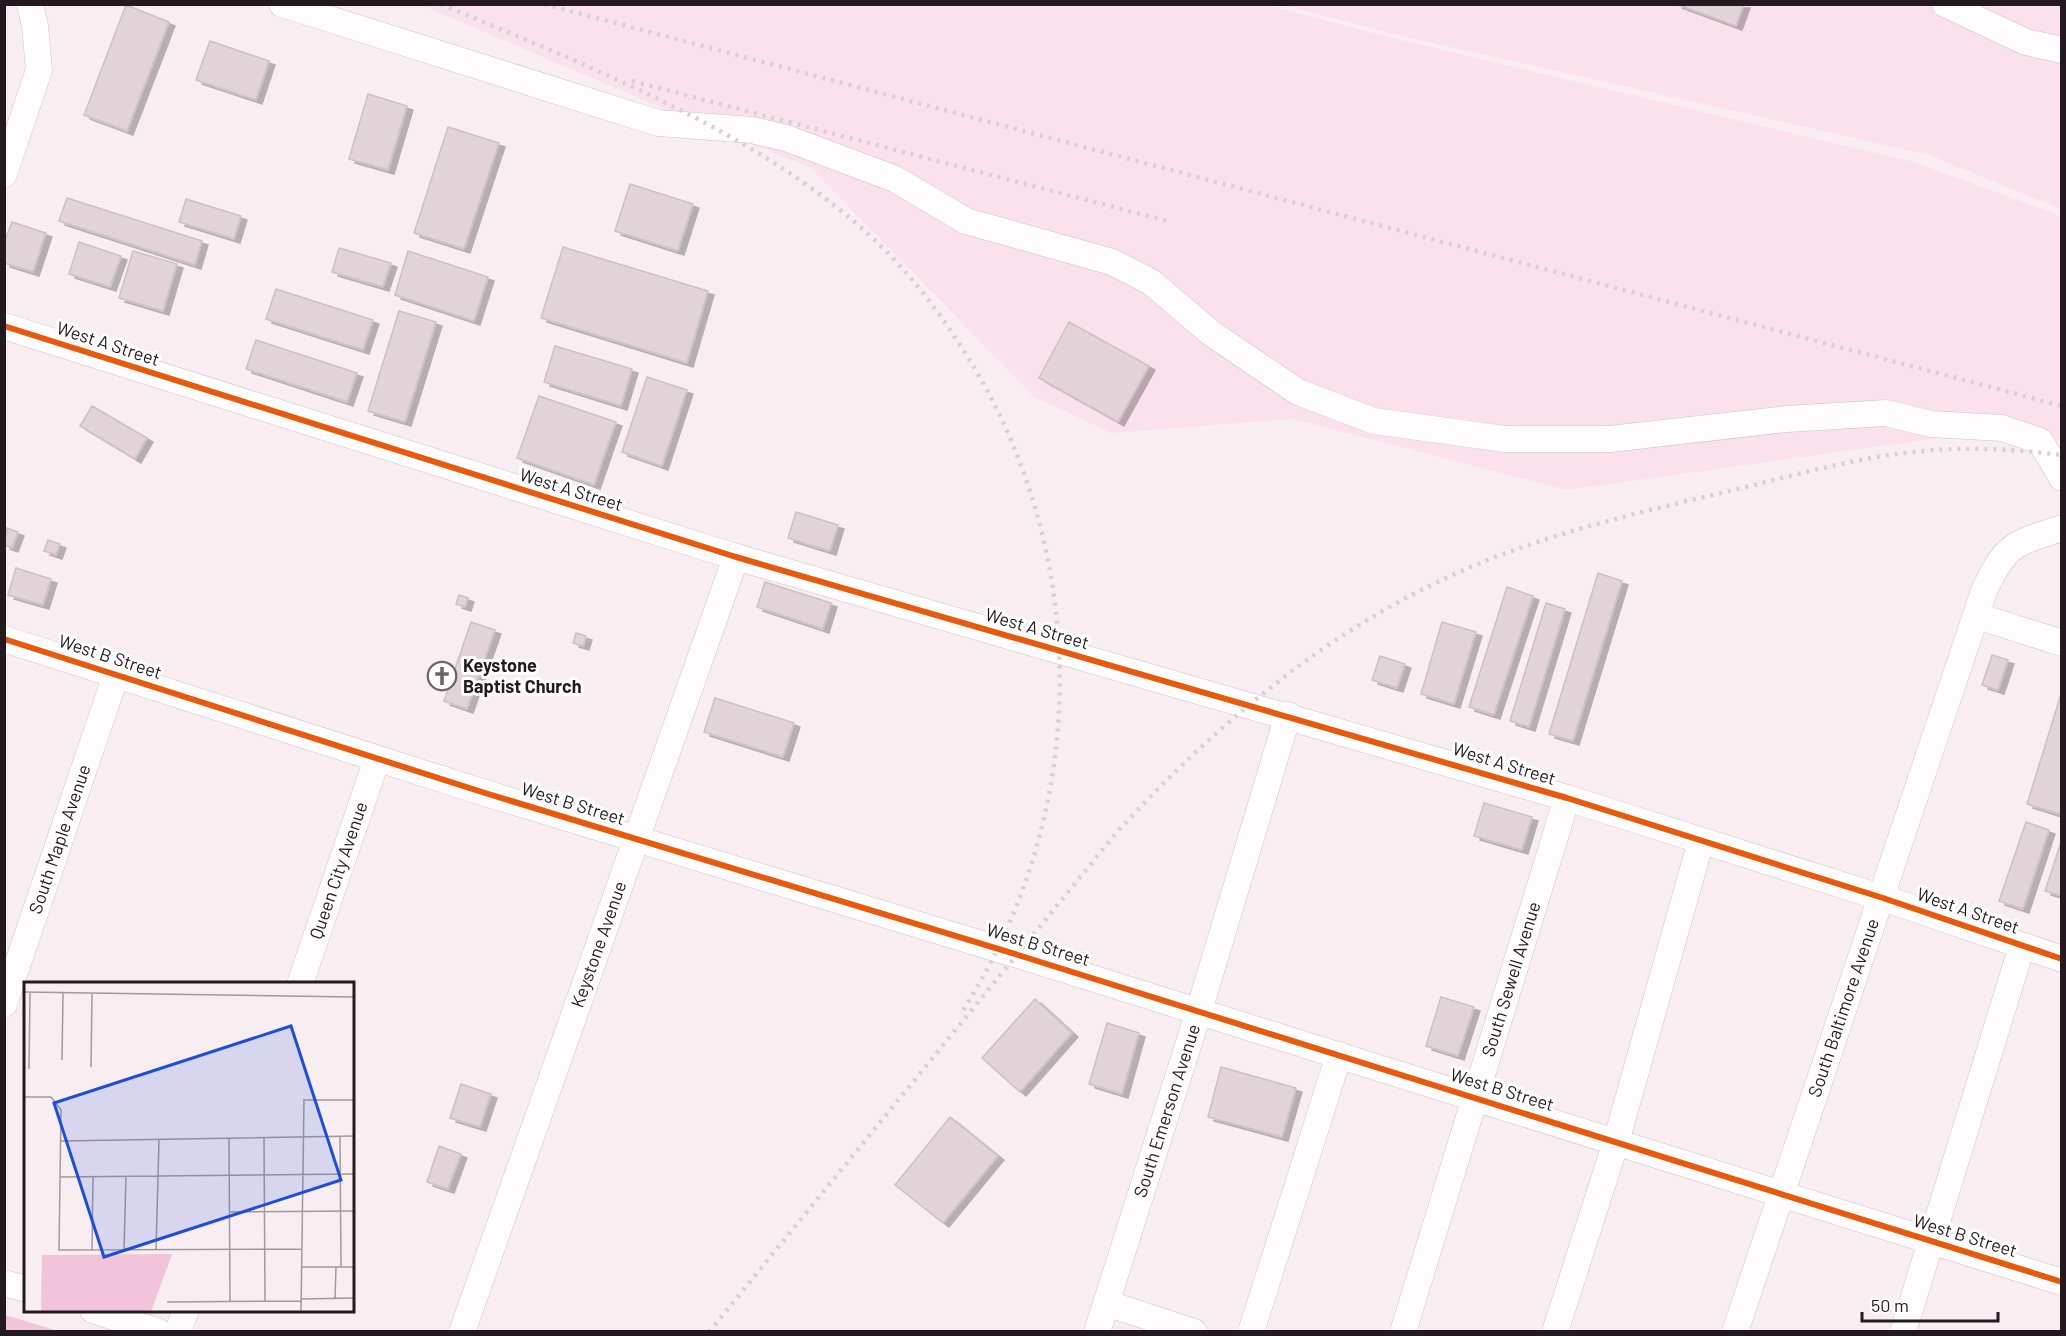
<svg xmlns="http://www.w3.org/2000/svg" width="2066" height="1336" font-family="Barlow,sans-serif">
  <style>
    .built { fill: #fbe1ec }
    .green { fill: #f1c4d9 }
    .building { fill: #e2d3d9; stroke: #cbc1c5; stroke-width: 1.5; filter: url(#shadow) }
    .lines { fill: none; stroke-linecap: round; stroke-linejoin: round }
    .minor-casing { stroke: #cdc3c7; stroke-width: 27 }
    .minor { stroke: #fefcfd; stroke-width: 26 }
    .rail { stroke: #d5d2d3; stroke-width: 4.5; stroke-dasharray: 3 6; stroke-linecap: butt }
    .cycleway-casing { stroke: #fff; stroke-width: 10 }
    .cycleway { stroke: #e8590c; stroke-width: 6 }
    .labels { text-anchor: middle; stroke-width: 6; stroke-linejoin: round; paint-order: stroke }
    .street-label { font-size: 18px; fill: #24191e; stroke: #fff }
    .poi-label { font-size: 18px; font-weight: bold; fill: #24191e; stroke: #fff; text-anchor: start }
    .inset-road { fill: none; stroke: #a3999d; stroke-width: 1.5 }
    .view { fill: #1d4ed8; fill-opacity: 0.15; stroke: #1d4ed8; stroke-width: 3 }
    .inset-edge { fill: none; stroke: #24191e; stroke-width: 3 }
  </style>
  <defs>
    <filter id="shadow"><feDropShadow dx="6" dy="4" stdDeviation="0" flood-color="#0004"/></filter>
  </defs>
  <rect width="100%" height="100%" fill="#f8eef2"/>
  <!-- built -->
  <path class="built" d="M421,5H1268L1388,37L1914,162L2061,216V441L1954,436L1567,490L1293,419L1111,433L1034,397L811,168L671,112Z
    M1284,5H2061V209L1929,155L1393,34Z"/>
  <!-- green -->
  <path class="green" d="M4,1315H5L58,1331H5Z"/>
  <!-- building -->
  <path class="building" d="M1676,4H1744L1736,26Z
    M126,5L169,22L127,131L84,115Z
    M210,41L269,61L256,100L196,80Z
    M368,94L407,106L388,170L349,159Z
    M448,127L499,143L464,249L414,233Z
    M630,184L693,204L678,251L615,231Z
    M67,198L202,241L195,265L59,221Z
    M186,199L241,216L234,239L179,222Z
    M12,222L46,233L33,272L4,263V243Z
    M79,242L121,256L110,287L69,274Z
    M563,247L708,291L687,363L541,318Z
    M339,248L391,263L383,287L332,272Z
    M133,251L177,264L163,311L119,298Z
    M408,251L488,277L474,321L395,295Z
    M276,289L373,320L363,350L266,319Z
    M399,311L436,322L405,422L368,411Z
    M1069,322L1149,366L1118,422L1039,378Z
    M256,340L357,373L347,402L246,369Z
    M555,346L632,369L621,406L544,382Z
    M647,377L687,390L662,466L622,452Z
    M539,396L616,422L594,485L517,458Z
    M92,406L147,438L135,459L80,426Z
    M796,512L838,525L830,551L788,538Z
    M7,528L18,532L12,548L4,545Z
    M48,540L60,544L56,555L44,551Z
    M16,568L51,579L43,605L8,595Z
    M1598,573L1622,581L1573,741L1549,734Z
    M765,582L831,603L823,629L757,607Z
    M1507,587L1533,596L1494,715L1469,707Z
    M459,595L468,598L465,607L456,604Z
    M1546,603L1565,609L1529,727L1510,721Z
    M471,622L495,630L467,709L444,701Z
    M1442,622L1476,632L1454,704L1421,694Z
    M576,633L586,636L583,646L573,643Z
    M1992,655L2008,660L1998,690L1982,685Z
    M1380,656L1405,664L1397,688L1372,680Z
    M2062,691V808L2059,814L2027,804Z
    M715,698L794,723L783,757L704,732Z
    M1484,803L1532,817L1522,850L1474,836Z
    M2026,822L2049,830L2023,909L1999,901Z
    M2062,839V896L2045,891Z
    M1441,997L1474,1007L1458,1056L1426,1046Z
    M1035,999L1072,1033L1020,1092L982,1058Z
    M1107,1023L1139,1033L1122,1094L1089,1084Z
    M1221,1067L1296,1088L1282,1137L1208,1117Z
    M461,1084L491,1094L480,1127L450,1118Z
    M950,1117L998,1156L943,1223L895,1185Z
    M439,1146L461,1154L448,1189L427,1182Z"/>
  <g class="lines">
    <!-- minor casing -->
    <g class="minor-casing">
      <g id="minor">
        <path d="M282,4L658,123L752,130L786,138L895,179L966,221L1112,262L1151,282L1211,333L1298,392L1374,421L1505,439H1610L1787,419L1886,413L1931,424L2002,428L2040,441L2062,478"/>
        <path d="M1945,4L2026,42L2062,50"/>
        <path d="M4,174L39,70L35,26L30,4"/>
        <path d="M4,326L736,557L1567,798L1883,898L2062,959"/>
        <path d="M1977,616L2062,643"/>
        <path d="M4,639L485,793L1018,955L2062,1282"/>
        <path id="s1" d="M300,984L377,759"/>
        <path id="s2" d="M4,1004L116,675"/>
        <path d="M4,1283L26,1289"/>
        <path d="M1106,1303L1194,1332"/>
        <path d="M93,1310L159,1332"/>
        <path d="M178,1332L186,1310"/>
        <path id="s3" d="M462,1332L736,557"/>
        <path id="s4" d="M1097,1332L1199,1011L1288,715"/>
        <path d="M1251,1332L1339,1055"/>
        <path id="s5" d="M1403,1332L1567,798"/>
        <path d="M1555,1332L1616,1142L1701,841"/>
        <path id="s6" d="M1735,1332L1984,591C2006,543 2014,544 2062,528"/>
        <path d="M1903,1332L2022,946"/>
      </g>
    </g>
    <!-- minor -->
    <use href="#minor" class="minor"/>
    <!-- rail -->
    <path class="rail" d="M441,4C582,64 751,128 866,232C904,266 936,307 964,351C1092,552 1092,810 962,1012
      M544,4L2062,406
      M632,81L1171,222
      M709,1332L1117,832C1226,713 1355,607 1509,552C1583,525 1661,507 1738,489C1796,475 1854,458 1914,452C1962,446 2013,449 2062,455"/>
    <!-- cycleway casing -->
    <g class="cycleway-casing">
      <path id="cycleway" d="M4,326L736,557L1567,798L1883,898L2062,959
        M4,639L485,793L1018,955L2062,1282"/>
    </g>
    <!-- cycleway -->
    <use href="#cycleway" class="cycleway"/>
  </g>
  <!-- icons -->
  <defs>
    <g id="church-ring" transform="scale(1.5)"><circle r="9.5" fill="#fff" stroke="#6e6468" stroke-width="1.5"/><path d="M-1.2-6h2.4v3.5h3.3v2.4h-3.3V6h-2.4V-.1h-3.3v-2.4h3.3Z" fill="#6e6468"/></g>
  </defs>
  <g fill-rule="evenodd">
    <use href="#church-ring" x="442" y="676"/>
  </g>
  <g class="labels">
    <!-- street labels -->
    <g class="street-label">
      <text transform="translate(108 344) rotate(18)" y="6">West A Street</text>
      <text transform="translate(571 490) rotate(17)" y="6">West A Street</text>
      <text transform="translate(1037 629) rotate(16)" y="6">West A Street</text>
      <text transform="translate(110 657) rotate(18)" y="6">West B Street</text>
      <text transform="translate(1504 764) rotate(17)" y="6">West A Street</text>
      <text transform="translate(573 804) rotate(17)" y="6">West B Street</text>
      <text dy="6" stroke="none"><textPath href="#s2" startOffset="174">South Maple Avenue</textPath></text>
      <text dy="6" stroke="none"><textPath href="#s1" startOffset="120">Queen City Avenue</textPath></text>
      <text transform="translate(1968 911) rotate(19)" y="6">West A Street</text>
      <text dy="6" stroke="none"><textPath href="#s3" startOffset="411">Keystone Avenue</textPath></text>
      <text transform="translate(1038 945) rotate(17)" y="6">West B Street</text>
      <text dy="6" stroke="none"><textPath href="#s5" startOffset="369">South Sewell Avenue</textPath></text>
      <text dy="6" stroke="none"><textPath href="#s6" startOffset="342">South Baltimore Avenue</textPath></text>
      <text transform="translate(1502 1090) rotate(17)" y="6">West B Street</text>
      <text dy="6" stroke="none"><textPath href="#s4" startOffset="232">South Emerson Avenue</textPath></text>
      <text transform="translate(1965 1236) rotate(17)" y="6">West B Street</text>
    </g>
    <!-- poi labels -->
    <g class="poi-label">
      <text x="463" y="672">Keystone<tspan x="463" dy="21">Baptist Church</tspan></text>
    </g>
  </g>
  <!-- overview -->
  <g transform="translate(24 982)">
    <rect width="330" height="330" fill="#f8eef2"/>
    <path d="M148,272L127,330H17L18,273Z" fill="#f1c4d9"/>
    <path class="inset-road" d="M0,10L330,15M38,78L39,11M67,85L68,11M5,87L6,10M0,115H27L37,128L35,268L278,267M240,155L241,319M316,155L317,285M205,156L206,319M37,159L330,154M36,195L330,192M206,230L330,229M100,268L102,194M132,268L135,158M68,269L69,195M278,285H330M277,317L330,316M311,317L312,285M143,320L277,319M277,330L280,118H330"/>
    <path class="view" d="M267,44L317,198L80,275L30,121Z"/>
    <rect width="330" height="330" class="inset-edge"/>
  </g>
  <!-- border -->
  <rect width="2066" height="1336" fill="none" stroke="#24191e" stroke-width="12"/>
  <!-- scale -->
  <path d="M1862 1312v9h136v-9" fill="none" stroke="#24191e" stroke-width="3"/>
  <text x="1871" y="1312" font-size="18" fill="#24191e" stroke="#ffffff" stroke-width="4.5" paint-order="stroke">50 m</text>
</svg>
